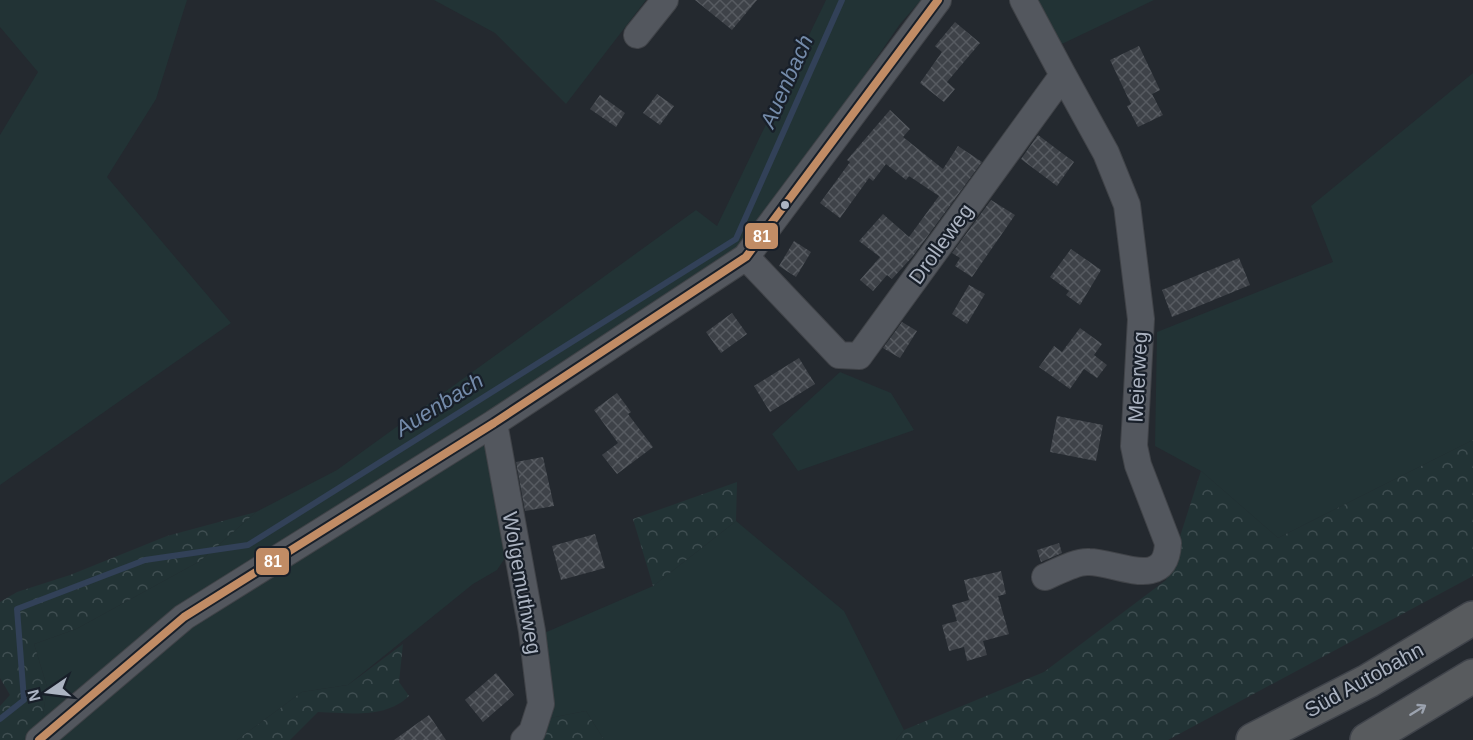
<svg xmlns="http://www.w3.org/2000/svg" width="1473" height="740" font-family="Helvetica,sans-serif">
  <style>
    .grass { fill: #223335 }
    .forest { fill: url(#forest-crowns) }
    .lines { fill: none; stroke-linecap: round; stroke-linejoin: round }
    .stream { stroke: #324158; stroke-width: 6 }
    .building { fill: url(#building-cross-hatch) }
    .minor-casing { stroke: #404348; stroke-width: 28 }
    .highway-casing { stroke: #40444b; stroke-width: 36 }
    .minor { stroke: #53575e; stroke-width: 26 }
    .highway { stroke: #585b5e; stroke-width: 33 }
    .bus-1-casing { stroke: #181f29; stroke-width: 12 }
    .bus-1 { stroke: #c18c65; stroke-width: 8 }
    .oneway { stroke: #9ba2ae }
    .bus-dot { fill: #acb4c2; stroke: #181f29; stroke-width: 2 }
    .labels { text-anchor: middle; stroke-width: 4.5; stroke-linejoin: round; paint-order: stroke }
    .street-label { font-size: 21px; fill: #acb4c2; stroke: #181f29 }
    .water-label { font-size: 22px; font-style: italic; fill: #748baa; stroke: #181f29 }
    .line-badge { stroke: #181f29; stroke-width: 2 }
    .badge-label { font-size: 16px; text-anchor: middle; font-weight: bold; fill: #fff }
  </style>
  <defs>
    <pattern id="forest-crowns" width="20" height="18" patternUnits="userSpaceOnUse" patternTransform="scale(1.5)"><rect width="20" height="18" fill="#223335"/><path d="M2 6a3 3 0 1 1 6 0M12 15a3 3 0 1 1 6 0" fill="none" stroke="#3f4e51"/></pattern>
    <pattern id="building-cross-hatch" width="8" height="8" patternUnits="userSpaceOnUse" patternTransform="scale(1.5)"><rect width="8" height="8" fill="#3e4248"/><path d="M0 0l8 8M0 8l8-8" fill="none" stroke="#575b61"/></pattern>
  </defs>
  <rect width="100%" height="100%" fill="#24292f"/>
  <!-- grass -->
  <path class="grass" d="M0,0H187L156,99L107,177L231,323L0,485V135L38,72L0,27Z
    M434,0H646L566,104L495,33Z
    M826,0H921L900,24L820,140L740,246L476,420L492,462L509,552L497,570L473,584L348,685L302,692L237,740H22L42,722L47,687L34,644L76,629L200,561L256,512L337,470L696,210L717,226Z
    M1010,0H1154L1043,53Z
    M1473,73V440L1278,538L1201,471L1155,446L1157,332L1333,262L1311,206Z
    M840,372L891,393L914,430L798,471L772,434Z
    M736,521L844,611L904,730L896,740H604L586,711L545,719L528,640L653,586Z"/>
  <!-- forest -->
  <path class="forest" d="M1473,440V576L1168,740H896L904,730L1044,672L1166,580L1201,471L1278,538Z
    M737,482L736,521L653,586L633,519Z
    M256,512L200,561L76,629L34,644L47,687L42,722L22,740H0V706L10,695L0,678V602L17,592L70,575L167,536Z
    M403,644L399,682L409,696C385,719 350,713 318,712L290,740H237L302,692L348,685Z
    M586,711L604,740H534L545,719Z"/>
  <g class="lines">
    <!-- stream -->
    <path class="stream" d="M0,719L24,700L17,609L145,560L248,545L736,239L842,0"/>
  </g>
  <!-- building -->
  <path class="building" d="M695,0H757L732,30Z
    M955,22L980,43L947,82L955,89L944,102L920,83L942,52L935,46Z
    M1139,46L1160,90L1152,94L1163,115L1138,127L1127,106L1131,104L1110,60Z
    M657,94L674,106L660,125L643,113Z
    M600,95L625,113L616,127L590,109Z
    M890,110L910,129L903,137L943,169L958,146L982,162L913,256L892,279L887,275L873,291L860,280L880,257L859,241L883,214L909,237L939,196L909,176L906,180L886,164L873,181L869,178L840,218L820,203L850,162L847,160Z
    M1038,135L1074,162L1057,186L1021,159Z
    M991,200L1015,215L972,277L955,266L960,258L952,253Z
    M794,241L811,252L796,277L779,266Z
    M1071,249L1101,270L1080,305L1066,295L1069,291L1050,277Z
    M1239,258L1250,285L1172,317L1162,290Z
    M969,285L985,294L967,324L952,314Z
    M732,313L747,334L721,353L706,332Z
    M902,322L917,331L900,358L883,348Z
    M1080,328L1102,344L1094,355L1107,365L1097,378L1084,369L1070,389L1039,367L1054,346L1062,352Z
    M799,358L815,384L770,412L754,386Z
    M617,393L631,412L628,414L653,447L617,474L602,455L618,443L594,410Z
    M1057,416L1103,425L1096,461L1050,452Z
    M543,457L554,506L525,511L516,462Z
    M595,534L605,568L561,580L552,546Z
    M1059,543L1062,553L1041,562L1037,550Z
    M1001,571L1006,594L998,596L1009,634L983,641L987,655L967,661L964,647L949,651L942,625L957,621L952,605L969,600L964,580Z
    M496,673L514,695L483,722L465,700Z
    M429,715L446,740H394Z"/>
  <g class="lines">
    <!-- minor casing -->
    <g class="minor-casing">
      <path id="minor" d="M637,35L665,0
        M746,257L839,355L859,356L1063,75L1023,0
        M494,423L532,631L541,704L532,732L524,740
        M1045,577C1057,572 1076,561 1089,562C1117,562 1166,592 1168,543L1138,465L1134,446L1141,319L1127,205L1106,153L1063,75
        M39,740L184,617L494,423L746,257L938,0"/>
    </g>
    <!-- highway casing -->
    <g class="highway-casing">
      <path id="highway" d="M1253,740L1368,681L1473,618
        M1367,740L1473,676"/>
    </g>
    <!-- minor -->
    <use href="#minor" class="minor"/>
    <!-- highway -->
    <use href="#highway" class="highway"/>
    <!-- bus-1 casing -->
    <g class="bus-1-casing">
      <path id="bus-1" d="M39,740L184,617L494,423L746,257L938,0"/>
    </g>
    <!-- bus-1 -->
    <use href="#bus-1" class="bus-1"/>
  </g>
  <!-- one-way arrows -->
  <defs><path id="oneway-shaft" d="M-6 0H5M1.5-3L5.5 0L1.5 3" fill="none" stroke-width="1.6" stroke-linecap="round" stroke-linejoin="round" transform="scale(1.5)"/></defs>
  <use class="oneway" href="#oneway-shaft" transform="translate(1418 710) rotate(-32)"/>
  <!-- markers -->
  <circle class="bus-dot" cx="785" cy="205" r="5"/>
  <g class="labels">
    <!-- street labels -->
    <g class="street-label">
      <text transform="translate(941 244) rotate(-54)" y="7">Drolleweg</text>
      <text transform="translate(1138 377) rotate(-87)" y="7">Meierweg</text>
      <text transform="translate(522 583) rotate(80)" y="7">Wolgemuthweg</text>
      <text transform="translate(1364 680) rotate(-29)" y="7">Süd Autobahn</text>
    </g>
    <!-- water labels -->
    <g class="water-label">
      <text transform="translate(786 81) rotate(-66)" y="8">Auenbach</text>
      <text transform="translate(439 404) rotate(-32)" y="8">Auenbach</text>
    </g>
  </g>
  <g class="line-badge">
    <rect x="744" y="222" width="35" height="28" rx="6" fill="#c18c65"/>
    <rect x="255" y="547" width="35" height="29" rx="6" fill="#c18c65"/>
  </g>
  <g class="badge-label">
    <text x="762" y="242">81</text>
    <text x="273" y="567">81</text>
  </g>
  <!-- north arrow -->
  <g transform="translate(48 692) rotate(256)" stroke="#181f29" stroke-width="4.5" paint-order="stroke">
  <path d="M0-4.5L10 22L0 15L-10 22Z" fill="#acb4c2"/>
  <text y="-9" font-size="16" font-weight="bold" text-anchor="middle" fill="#acb4c2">N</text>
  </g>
</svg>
